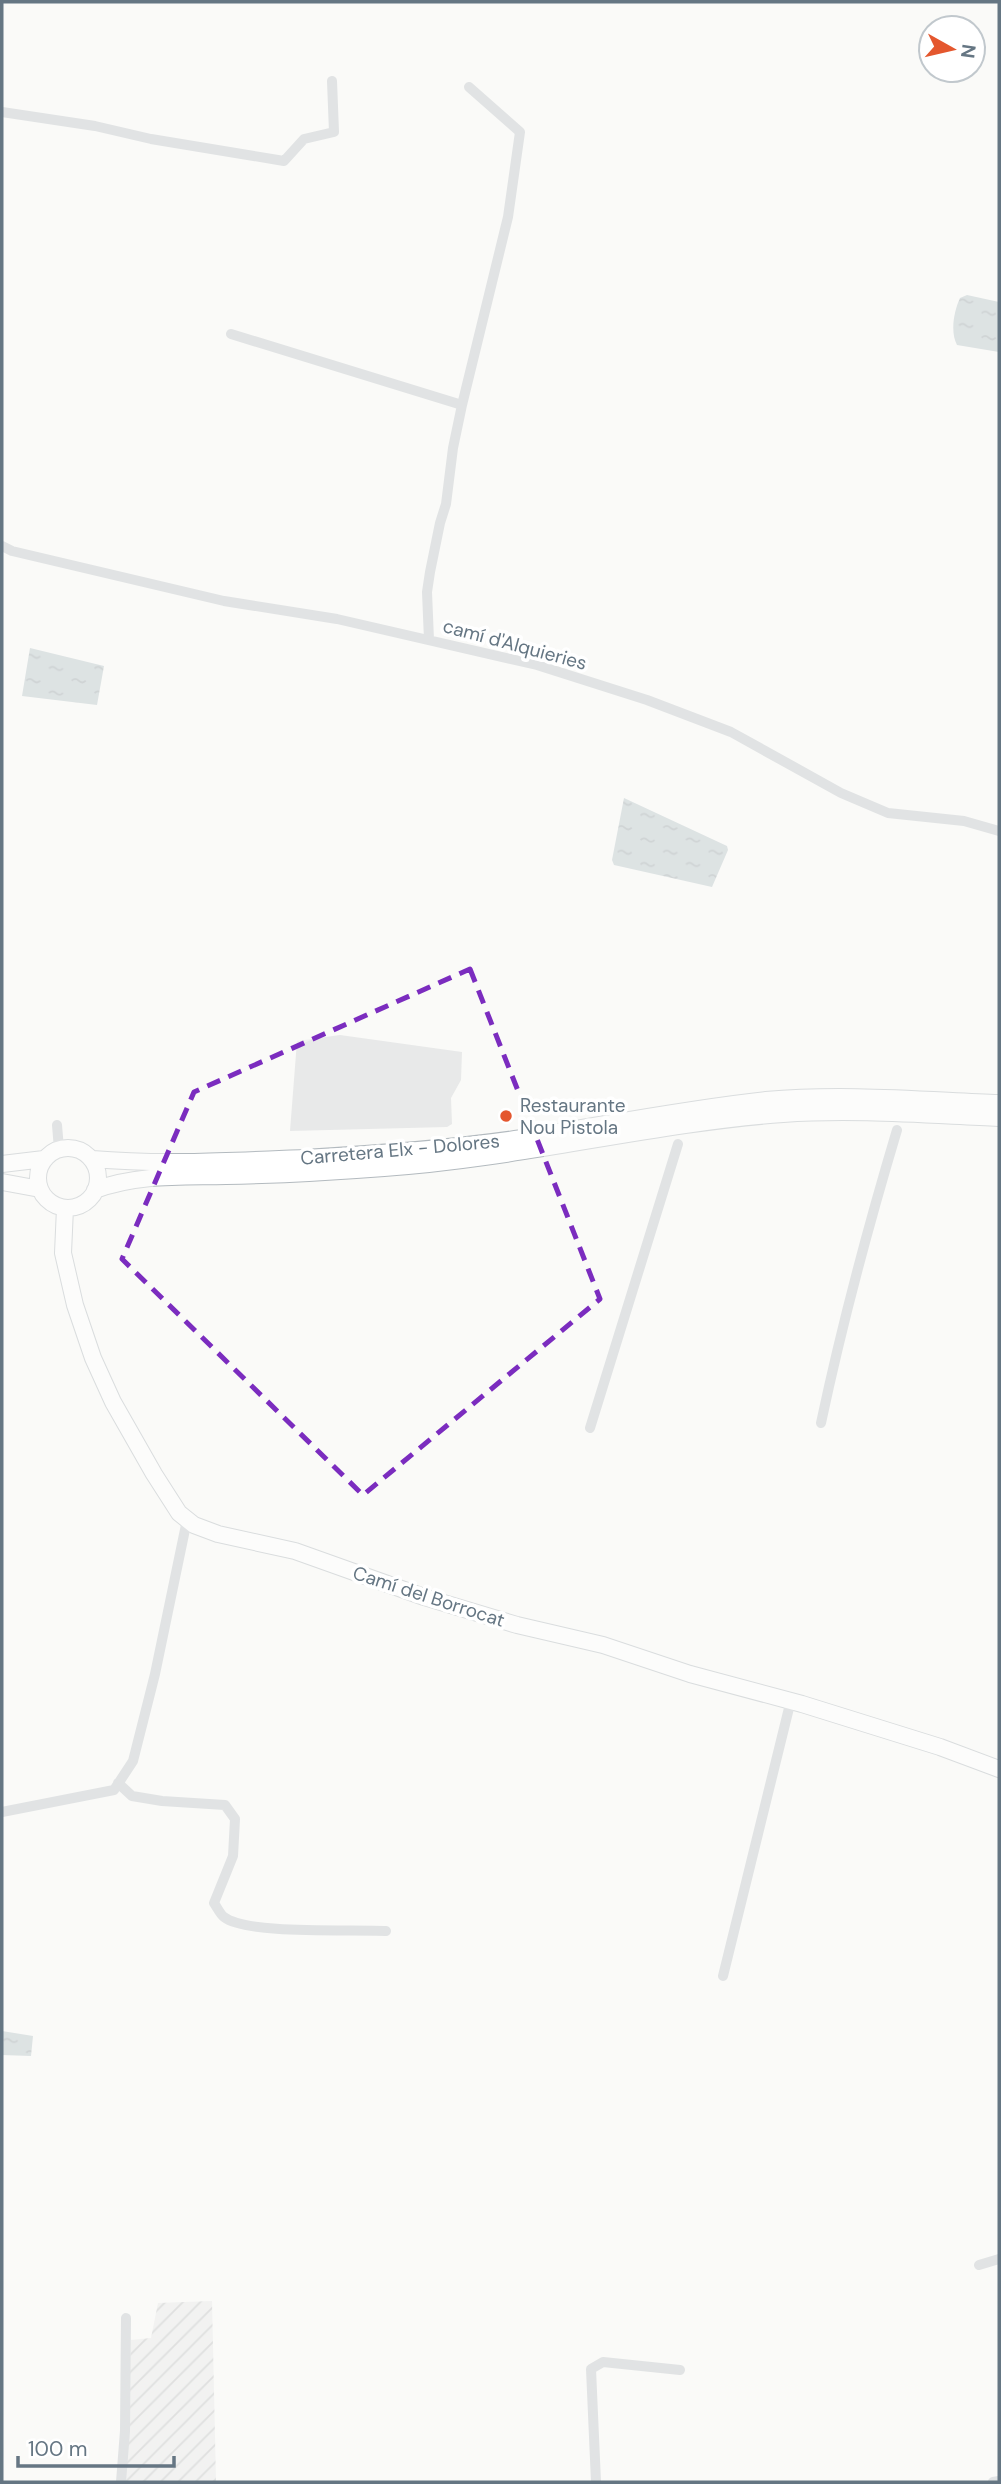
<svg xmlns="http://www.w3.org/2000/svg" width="1001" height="2484" font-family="'DM Sans',sans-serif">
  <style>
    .built { fill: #e8e9e9 }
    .industrial { fill: url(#industrial-furrows) }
    .water { fill: url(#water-ripples) }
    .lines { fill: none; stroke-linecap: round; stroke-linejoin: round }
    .secondary-casing { stroke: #b3babf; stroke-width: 18 }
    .street { stroke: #c3c8cc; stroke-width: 10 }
    .secondary { stroke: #fff; stroke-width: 16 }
    .marked { fill: none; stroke: #7b2cbf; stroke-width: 5; stroke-dasharray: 14 9; stroke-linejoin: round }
    .poi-dot { fill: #e4572e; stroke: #fff; stroke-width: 2.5 }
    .labels { text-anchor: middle; stroke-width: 7; stroke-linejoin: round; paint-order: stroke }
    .street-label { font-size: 19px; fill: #657683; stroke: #fff }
    .poi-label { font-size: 19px; fill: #657683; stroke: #fff; text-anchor: start }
  </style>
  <defs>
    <pattern id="industrial-furrows" width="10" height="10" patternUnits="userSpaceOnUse" patternTransform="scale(1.75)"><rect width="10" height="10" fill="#e8e9e9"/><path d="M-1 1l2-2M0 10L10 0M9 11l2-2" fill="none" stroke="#c0c1c2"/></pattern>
    <pattern id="water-ripples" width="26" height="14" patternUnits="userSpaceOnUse" patternTransform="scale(1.75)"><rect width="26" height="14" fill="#bbc7cb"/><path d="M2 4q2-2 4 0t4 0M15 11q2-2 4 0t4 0" fill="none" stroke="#9ca6aa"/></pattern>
  </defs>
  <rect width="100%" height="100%" fill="#fafaf8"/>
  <!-- built -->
  <path class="built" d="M340,1035L462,1052L461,1080L451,1098L452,1124L447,1127L290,1131L297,1041Z"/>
  <!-- industrial -->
  <path class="industrial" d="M212,2301L216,2482H125L131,2340L151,2338L158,2303Z"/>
  <!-- water -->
  <path class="water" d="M967,295L999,302V352L957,345C950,332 954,311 960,298Z
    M30,648L104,666L97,705L22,696Z
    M624,798L727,846L728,850L712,887L614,865L612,860Z
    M2,2031L33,2036L31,2056L2,2055Z"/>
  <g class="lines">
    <!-- secondary casing -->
    <g class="secondary-casing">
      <path id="secondary" d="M38 1178a30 30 0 1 1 60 0a30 30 0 1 1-60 0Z
        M92,1159C162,1165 233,1161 304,1158C374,1154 445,1149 515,1139C599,1126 682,1109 766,1100C843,1093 922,1100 999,1103
        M2,1164L44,1159
        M2,1182L40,1189
        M95,1190C138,1174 181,1177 226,1176C279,1175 332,1172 384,1168C518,1159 649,1124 783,1114C854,1109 927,1115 999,1118
        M65,1208L63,1253L75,1305L93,1358L113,1402L154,1474L179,1513L194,1525L218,1534L295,1551L424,1597L517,1625L603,1645L690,1674L802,1704L940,1747L999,1769"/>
    </g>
    <!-- street -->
    <path class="street" d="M2,112L95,126L151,139L284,161L304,139L334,132L332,81
      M231,334L462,405L453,448L446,504L440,523L430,572L427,592L429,640
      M462,405L508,217L520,132L469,87
      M2,546L12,551L224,601L337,619L537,665L647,700L731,732L841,793L888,813L964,821L999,831
      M57,1125L59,1149
      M821,1423C842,1324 868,1227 897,1130
      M590,1428L678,1144
      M118,1783L132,1796L162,1801L225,1805L235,1819L233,1856L214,1903C217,1907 220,1914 224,1917C247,1935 352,1929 386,1931
      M2,1812L114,1790L133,1761L155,1674L187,1520
      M723,1976L791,1700
      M979,2265L999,2259
      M121,2482L125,2431L126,2318
      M596,2482L591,2369L603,2362L680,2370
      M993,2482L999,2481"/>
    <!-- secondary -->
    <use href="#secondary" class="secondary"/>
  </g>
  <!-- marked area -->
  <path d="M0 0H1001V2484H0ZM470,969L600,1299L363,1495L122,1259L194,1092Z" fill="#fafaf8" fill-opacity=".55" fill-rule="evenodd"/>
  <path class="marked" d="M470,969L600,1299L363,1495L122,1259L194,1092Z"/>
  <!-- markers -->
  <circle class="poi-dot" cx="506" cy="1116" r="7"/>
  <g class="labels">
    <!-- street labels -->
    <g class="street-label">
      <text transform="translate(515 644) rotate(15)" y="7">camí d'Alquieries</text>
      <text transform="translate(400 1149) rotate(-5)" y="7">Carretera Elx - Dolores</text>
      <text transform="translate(429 1596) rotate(18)" y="7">Camí del Borrocat</text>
    </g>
    <!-- poi labels -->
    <g class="poi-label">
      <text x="520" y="1112">Restaurante<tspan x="520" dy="22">Nou Pistola</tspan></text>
    </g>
  </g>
  <!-- border -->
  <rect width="1001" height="2484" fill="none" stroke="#657683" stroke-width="7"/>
  <!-- north arrow -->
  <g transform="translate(952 49) rotate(98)"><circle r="33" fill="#ffffff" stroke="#c1c8cd" stroke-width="2"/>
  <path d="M0-5L12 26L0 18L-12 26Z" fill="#e4572e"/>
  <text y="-10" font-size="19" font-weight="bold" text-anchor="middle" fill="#657683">N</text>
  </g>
  <!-- scale -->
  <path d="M18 2456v10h156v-10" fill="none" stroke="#657683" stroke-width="3.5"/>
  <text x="28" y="2456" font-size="21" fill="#657683" stroke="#ffffff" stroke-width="5" paint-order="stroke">100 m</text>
</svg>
